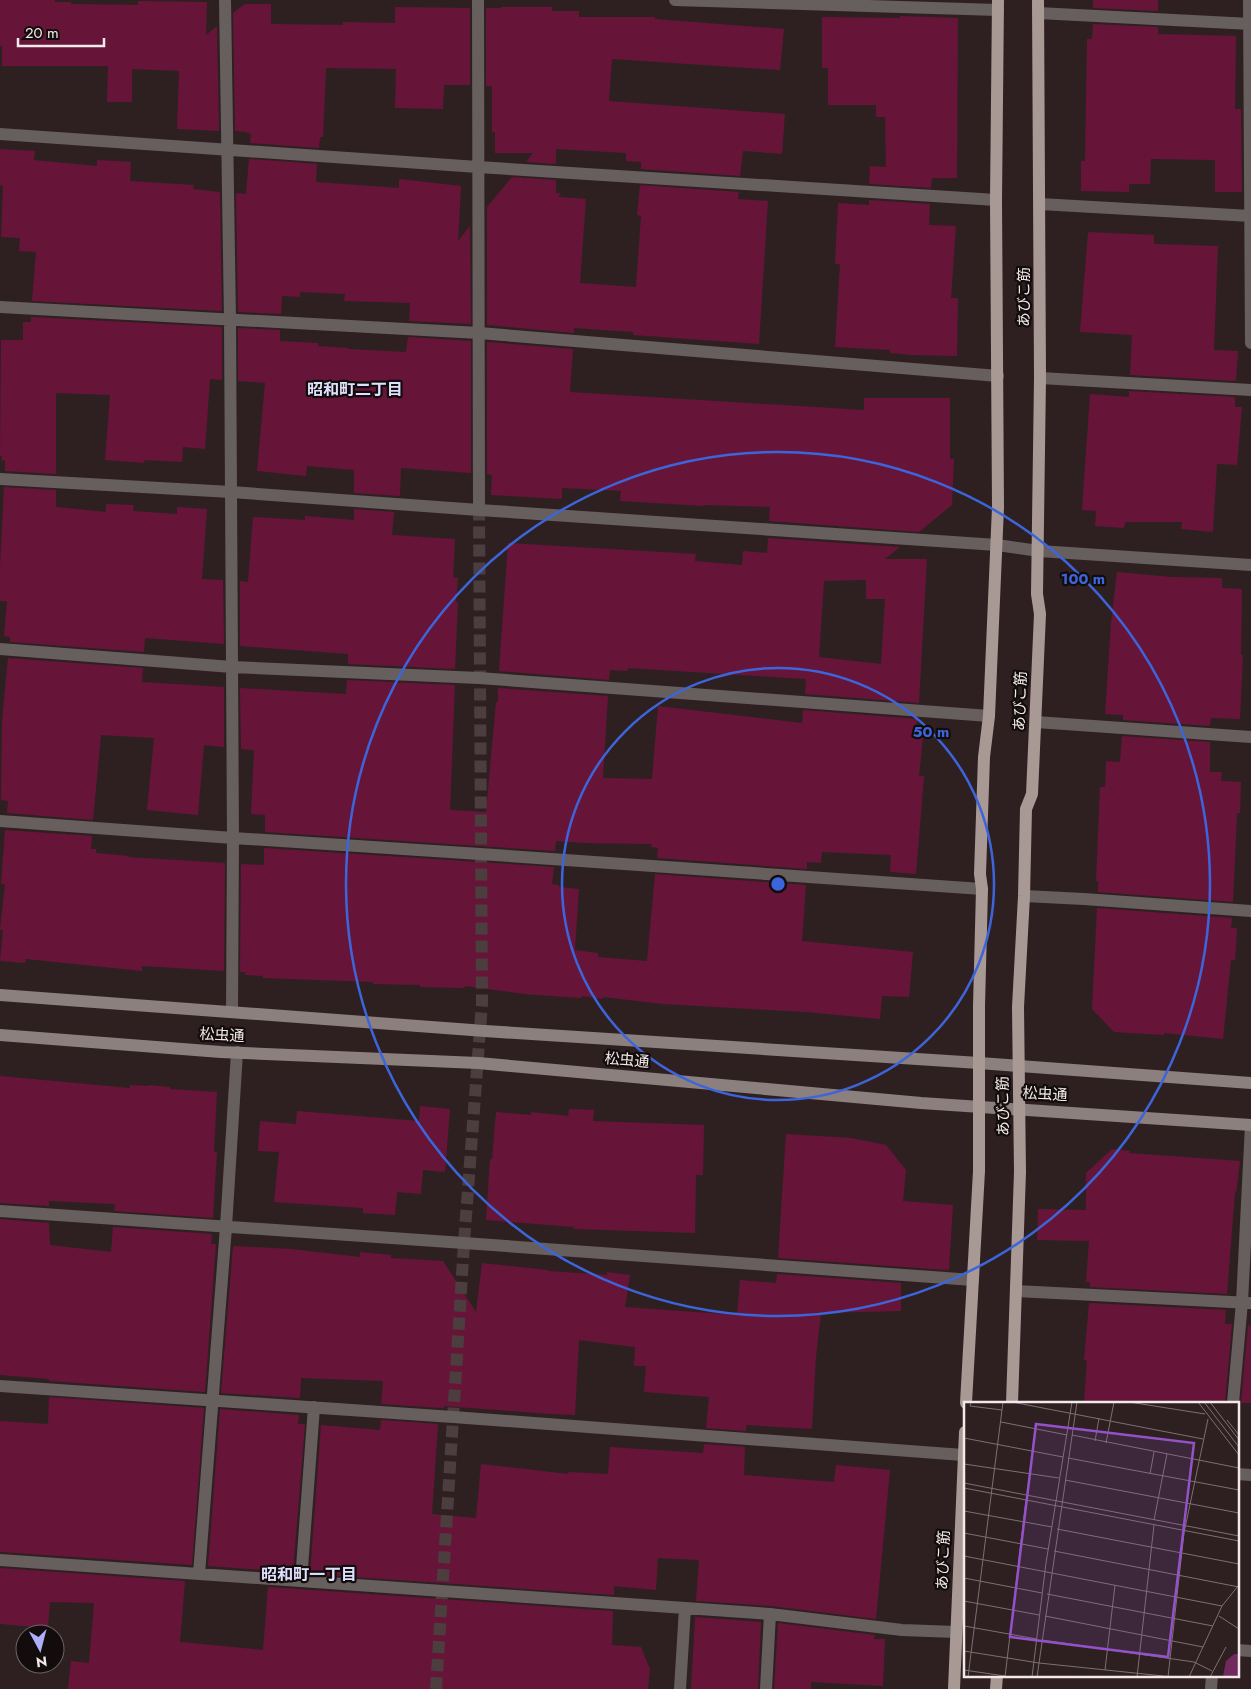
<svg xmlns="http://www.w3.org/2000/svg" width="1251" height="1689" font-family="Jost,'Noto Sans JP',sans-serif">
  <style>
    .building { fill: #661539; fill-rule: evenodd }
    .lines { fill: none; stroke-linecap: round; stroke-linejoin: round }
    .street-tunnel { stroke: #4c3e3f; stroke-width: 12; stroke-dasharray: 12 6; stroke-linecap: butt }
    .street { stroke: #665f5d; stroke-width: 12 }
    .secondary { stroke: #8b807d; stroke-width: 12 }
    .primary { stroke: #a89995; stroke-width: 12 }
    .ring { fill: none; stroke: #3d65db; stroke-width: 2.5 }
    .labels { text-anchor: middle; stroke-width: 4.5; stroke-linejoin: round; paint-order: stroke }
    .street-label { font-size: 15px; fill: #f3e9e9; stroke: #120c0c }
    .neighbourhood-label { font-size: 16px; font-weight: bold; fill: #dfe0fe; stroke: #120c0c }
    .inset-road { fill: none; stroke: #7d7071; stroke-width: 1 }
    .view { fill: #9352c7; fill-opacity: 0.15; stroke: #9352c7; stroke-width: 2.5 }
    .inset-edge { fill: none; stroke: #f3e9e9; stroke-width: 2.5 }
    .centre { fill: #3d65db; stroke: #120c0c; stroke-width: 2.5 }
    .ring-label { font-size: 15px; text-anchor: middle; font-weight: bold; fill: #3d65db; stroke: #120c0c; stroke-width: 4.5; stroke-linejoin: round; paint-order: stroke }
  </style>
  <rect width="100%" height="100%" fill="#2e2021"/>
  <!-- building -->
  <path class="building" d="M0,0H55V2H71V4L138,5V1L207,2L206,35L217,26L219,131L177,129L179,71L132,69V102H107L108,66H2V46H0Z
    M1093,0H1158V11L1093,8Z
    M245,4H271V24L343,25V22L395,23V7L470,8V85H444L443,109L395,108L396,69L326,68L323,137H320L319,148L250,143L251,134L247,133V132L235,131L233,13Z
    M501,7H552V11H579V17H655V19L784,29L780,70L612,59L609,101L785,114L782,154L743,151L740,176L641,169V162L626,161V153L556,149V164L526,162L533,153H495V132H492V86H486V8H501Z
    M900,16L958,18L957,178H932L931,188L869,184L870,166L886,167L885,117H876V105H828V68H822V17L900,18Z
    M1093,24L1158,27V34L1236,36L1235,109H1241L1242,192H1215V160L1151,159L1150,184H1129V192L1081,191V161H1085L1087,39H1092Z
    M0,149L35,151L34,160L97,166V160L131,162L130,181L194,185L193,189L220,192L222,311L32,301L36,252L19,251L20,238L1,237L3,186L0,185Z
    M249,159L317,164L316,182L399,188V179L461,186L458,241L470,226L471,324L409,321L410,303L344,301L345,294L300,292V297L282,296L281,314L238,312L236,193L246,194Z
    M512,177L556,180V193H560L559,197L586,199L580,283L636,287L641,216L637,215L640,185L739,192L738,199L768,201L759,344L633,335V332L574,328V333L487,325V207Z
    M869,200L930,204L929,225L956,226L951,298H958L957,356L911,355L890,353V350L835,347L840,264H835L838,203L869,205Z
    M1088,232L1154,235V244L1218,246L1214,350L1238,351L1236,381L1130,375L1132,335L1080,332Z
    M31,317L222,327V380L210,379L205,449L183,447L182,462L144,460V463L105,460L110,395L56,393V474L5,471V460L2,461V456H0L1,340H23V322H31Z
    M238,328L280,330V341L318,343V346L348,348V349L406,352L408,337L471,341V473L401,468L400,496L354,493V470L307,466L306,476L257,471L265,383L238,381Z
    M487,342L573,349L570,392L864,410V398H950V459H954L952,505L919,532L769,521L770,507L704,505V506L620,501L621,491L562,488V499L491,495L492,475L487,474Z
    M1129,391L1235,397V407H1242L1237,465L1217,464L1213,532L1181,529L1182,522H1125L1124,528L1095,526L1096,511L1082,510L1090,394L1129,397Z
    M4,487L56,490V507L106,512V504L134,505L133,511L177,514V507L207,509L202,579L223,580L224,644L145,638L144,652L10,642V637L4,636L7,601H0V568Z
    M354,509L394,512L392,535L455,539L453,577L458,578L456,602H458L455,669L348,664V654L240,646V581L248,582L253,517L305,520V516L354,520Z
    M768,538L900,547L885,559H927L919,703L805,694L806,679L628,668L627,671L610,670L609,680L499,671L508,543L696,554L695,561L742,565L743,551L767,553ZM866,580V599H885L881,664L819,657L824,581Z
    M1117,572L1171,577L1222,578V588L1242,589L1241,655H1243L1240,719L1211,718L1210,726L1123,720V715L1105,714L1111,623Z
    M8,658L143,668L142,682L224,687V747L204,745L198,815L147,810L154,738L101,735L93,820L7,813L8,801L1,800L2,721Z
    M347,680L455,685L450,810L486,812L496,702H498V688L608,696L603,778L652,779L658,706L802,723L803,710L917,719L916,727L924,728L919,776H924L916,874L890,872L891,855L822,852L821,863L807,862V869L657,858L658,848L651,847L652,844L583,843L556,841L555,851L265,832V815L251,814L254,750L241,749L240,688L346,694Z
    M1122,736L1210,742V772H1222L1221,781L1241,782L1240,813H1237L1233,902L1098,892V881H1096L1100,787H1105L1106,761L1120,762Z
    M5,830L92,836L91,849H96V853L129,856L128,857L225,863L224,971L142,966V971L26,959L25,963L0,961L3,930H0L5,884H1Z
    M264,848L554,867L552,884L559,885V887L579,889L575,950L598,953V957L647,961L655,874L806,885L802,941L913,952L909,997L882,996L880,1019L806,1012L663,1004L603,997V999L582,996L581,998L524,994L465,986L464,988L420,987V985L373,984V982L263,978V976L245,975V972H240L241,864L264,865Z
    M1097,908L1232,918L1231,928H1237L1235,960H1231L1223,1039L1164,1033V1035L1114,1032L1092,1009Z
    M0,1076L130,1088V1085L148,1086V1085L170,1087V1089L217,1092L214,1152H217L213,1218L114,1211L115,1204L49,1201V1206L0,1203Z
    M420,1106L450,1109L445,1172L423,1170L421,1194L397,1192L395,1215L363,1213V1208L274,1202L279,1152L258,1151L260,1121L296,1124L297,1111L419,1121Z
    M569,1109L594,1110L593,1121L704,1125L703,1175H696L695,1233L574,1229V1227L486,1220L490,1159H492L496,1112L531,1115V1112L568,1116Z
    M786,1134L851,1138L886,1145L906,1170L903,1201L953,1205L949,1269L947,1270L778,1258Z
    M1112,1149L1130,1151L1129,1153L1240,1161L1236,1193L1235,1192L1227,1294L1090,1287V1282H1086L1089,1241L1037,1240L1038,1209L1086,1210V1173Z
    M0,1219L49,1223L50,1245L111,1252L113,1227L212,1234L211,1244H216L205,1392L49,1381V1379L0,1375Z
    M233,1246L291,1249L360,1257V1252L391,1255V1258L443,1261L476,1312L482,1263L548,1270V1271L607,1275V1272L630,1275L625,1307L737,1315L740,1280L776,1283L777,1274L901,1283V1311L821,1313L816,1357L812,1429L746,1425V1431L706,1428L709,1397L644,1392L646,1366H634L635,1347L579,1340L575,1415L550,1414L444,1406V1408H440L381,1404L383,1381L301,1378L300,1398L221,1393Z
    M1089,1303L1226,1310L1225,1324H1232L1225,1403H1084L1087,1361L1084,1360Z
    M1248,1325L1251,1326V1403H1241Z
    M49,1397L204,1408L192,1565L0,1552V1421L48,1424Z
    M220,1409L299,1415L298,1424H305L293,1572L208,1566Z
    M381,1420L438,1424L432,1514L476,1518L481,1464L568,1474V1472L608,1474L610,1447L703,1453L704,1444L745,1447L744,1475L834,1482L836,1465L890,1470L876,1619L771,1606L696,1601L699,1560L658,1558L656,1590L614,1586V1595L310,1574L321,1425L380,1430Z
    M0,1568L185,1581L180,1642L263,1650L268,1587L613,1611L612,1645L641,1647L650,1669L648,1689H68L71,1661L89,1663L94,1603L50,1602L48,1628L0,1624Z
    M695,1617L761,1622L758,1689H691Z
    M778,1623L875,1635L874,1639H885L883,1686L811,1682V1689H774Z"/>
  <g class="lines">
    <!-- street-tunnel -->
    <path class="street-tunnel" d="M436,1689L464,1243L482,1003L479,510"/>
    <!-- street -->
    <path class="street" d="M225,0L230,320L233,838L232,1012
      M478,0L479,510
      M675,0L998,10
      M1249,0L1251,343
      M1038,13L1251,24
      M0,134L478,167L996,200
      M1040,204L1251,216
      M0,307L479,333L998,376
      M1040,378L1251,390
      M0,479L231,492L479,510L997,545L1039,551L1251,565
      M0,649L232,667L479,678L989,716
      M1036,722L1251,737
      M0,821L233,838L480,854L982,889
      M1024,896L1084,899L1251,911
      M0,1211L464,1243L973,1280
      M1016,1291L1251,1303
      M0,1386L453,1417L963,1455
      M1233,1403L1242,1302L1251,1125
      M1237,1474L1251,1475
      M0,1560L770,1614L902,1630L956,1632
      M199,1574L226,1227L237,1052
      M301,1581L314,1407
      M1237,1650L1251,1651
      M680,1689L685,1608
      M766,1689L770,1614
      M1211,1689L1212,1675"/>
    <!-- secondary -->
    <path class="secondary" d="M0,995L485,1031L979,1063L1251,1083
      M0,1035L221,1052L478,1063L921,1103L1251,1125"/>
    <!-- primary -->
    <path class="primary" d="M966,1403L979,1171V1006L982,889L980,874L984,757L989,716L998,507L996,200L998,0
      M1012,1403L1020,1172L1018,1007L1024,896L1026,809L1032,794L1040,614L1037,594L1040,378L1038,0
      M954,1689L965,1432
      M996,1689L997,1675"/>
  </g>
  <!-- distance rings -->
  <g class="ring">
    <circle cx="778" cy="884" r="216"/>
    <circle cx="778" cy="884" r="432"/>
  </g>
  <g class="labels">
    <!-- street labels -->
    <g class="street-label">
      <text transform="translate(1024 297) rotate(-90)" y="5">あびこ筋</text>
      <text transform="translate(1020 701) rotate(-88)" y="5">あびこ筋</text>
      <text transform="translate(222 1035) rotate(3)" y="5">松虫通</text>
      <text transform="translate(627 1060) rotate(5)" y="5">松虫通</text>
      <text transform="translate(1045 1094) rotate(3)" y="5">松虫通</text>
      <text transform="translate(1003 1106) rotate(-91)" y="5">あびこ筋</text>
      <text transform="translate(943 1560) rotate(-88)" y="5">あびこ筋</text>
    </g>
    <!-- neighbourhood labels -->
    <g class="neighbourhood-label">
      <text x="355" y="395">昭和町二丁目</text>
      <text x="309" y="1580">昭和町一丁目</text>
    </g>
  </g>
  <!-- overview -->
  <g transform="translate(964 1402)">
    <rect width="275" height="275" fill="#2e2021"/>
    <path d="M270,252H275V275H259L262,259Z" fill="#702a5d"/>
    <path class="inset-road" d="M7,0L6,4L38,8M48,0L239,37M165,0L241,12M234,0L275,53M240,0L275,45M246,0L275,38M263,18L275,33M37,20L103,33M108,33L275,66M0,36L99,55M131,39L135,16M142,41L150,0M104,56L275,88M0,62L95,76M186,72L190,50M101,78L275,111M0,81L275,134M0,86L275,139M0,109L88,125M190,118L203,52M93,127L275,162M0,131L84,147M90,149L275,185M0,154L258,204M0,176L78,191M83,192L249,224M0,199L75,213M81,214L239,245M255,214L275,227M0,224L73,237M78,238L230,260L248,269M0,249L75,261L209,275M0,268L41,274M141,268L151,183M4,275L39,0M41,275L62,98M68,275L82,161L108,0M73,275L113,0M173,275L190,123M204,275L220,131L244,17M225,275L258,204L274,184M246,275L262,245"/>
    <path class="view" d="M72,22L230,41L204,255L46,235Z"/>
    <rect width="275" height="275" class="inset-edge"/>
  </g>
  <circle cx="778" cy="884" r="8" class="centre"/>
  <g class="ring-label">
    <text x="1083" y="584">100 m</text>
    <text x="931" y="737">50 m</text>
  </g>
  <!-- north arrow -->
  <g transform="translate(40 1649) rotate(173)"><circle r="24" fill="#120c0c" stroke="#6c6464"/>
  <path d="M0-4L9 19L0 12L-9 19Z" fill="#afaefa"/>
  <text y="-8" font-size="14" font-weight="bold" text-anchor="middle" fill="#f3e9e9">N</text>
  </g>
  <!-- scale -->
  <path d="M18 38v8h86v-8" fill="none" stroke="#f3e9e9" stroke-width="2.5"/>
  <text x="25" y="38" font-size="15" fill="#f3e9e9" stroke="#120c0c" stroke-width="4" paint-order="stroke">20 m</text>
</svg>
